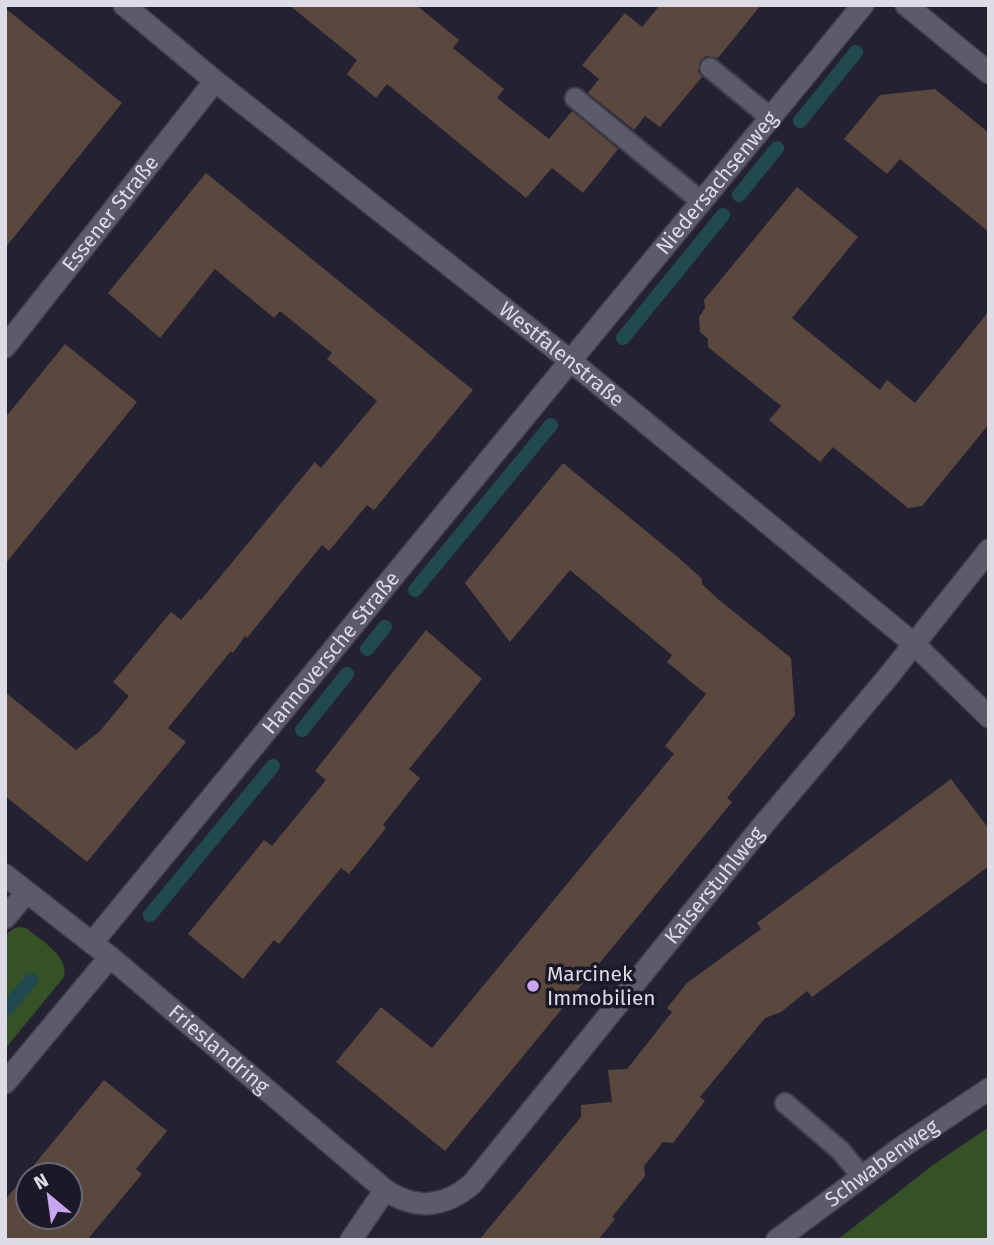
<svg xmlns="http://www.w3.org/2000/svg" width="994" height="1245" font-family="'Fira Sans',sans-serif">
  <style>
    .green { fill: #355126 }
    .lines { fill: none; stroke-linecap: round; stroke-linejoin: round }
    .stream { stroke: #204a50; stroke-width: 14 }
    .building { fill: #5a483f; fill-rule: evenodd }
    .lane-casing { stroke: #3f3e4a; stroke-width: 23 }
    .street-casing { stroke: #3f3e4a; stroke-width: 24 }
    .lane { stroke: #5c5b6c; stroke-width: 19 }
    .street { stroke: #5c5b6c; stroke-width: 21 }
    .poi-dot { fill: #c8a6ef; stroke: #1b1928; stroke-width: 2.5 }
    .labels { text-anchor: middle; stroke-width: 7; stroke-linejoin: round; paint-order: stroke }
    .street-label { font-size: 21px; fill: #dcdbe6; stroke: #1b1928 }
    .poi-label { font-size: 21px; fill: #dcdbe6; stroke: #1b1928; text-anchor: start }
  </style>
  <rect width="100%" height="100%" fill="#242232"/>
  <!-- green -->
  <path class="green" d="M20,927L26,928C41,941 69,955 64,977L5,1049V935L15,928Z
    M989,1127V1240H837L933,1165Z"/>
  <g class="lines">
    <!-- stream -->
    <path class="stream" d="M800,121L856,52
      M739,195L777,148
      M623,338L723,215
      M415,590L551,425
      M367,649L385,627
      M302,730L347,674
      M150,915L273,766
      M5,1011L31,980"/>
  </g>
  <!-- building -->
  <path class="building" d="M289,5H416L459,40L453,48L504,89L497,98L549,139L572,111L618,149L583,193L552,168L526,198L387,84L376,98L347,74L357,60Z
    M660,5H761L718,58L706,56L700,61L698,72L702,77L660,127L645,116L634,130L588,93L599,79L582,65L625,13L642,27Z
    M5,8L122,103L5,248Z
    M935,89L989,133V232L900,159L887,174L844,139L880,95Z
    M206,173L473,390L374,510L367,505L329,551L322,545L247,638L245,636L233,653L231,651L168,728L186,742L87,862L5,796V692L76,750L100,731L129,696L113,682L171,612L181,620L199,599L201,600L315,462L321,468L377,401L327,359L332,353L280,311L274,318L215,269L160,338L108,293Z
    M797,187L858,237L792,318L880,390L887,380L915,403L989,311V424L922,506L908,508L833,447L820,462L769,420L781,406L708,347V339L700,332L699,317L705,308L704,300Z
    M65,344L137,402L5,564V418Z
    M563,463L679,558L702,579V584L718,599L791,658L795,715L727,798L732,802L445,1151L336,1062L381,1007L432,1048L674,754L665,746L706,694L667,662L672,655L570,570L510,642L465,583Z
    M426,630L482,679L409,769L420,778L383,825L386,828L349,874L341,868L279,944L274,940L243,979L188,934L264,840L272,846L326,780L315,771Z
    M951,779L989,829V866L812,997L807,991L781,1012L765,1018L700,1097L705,1101L673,1143L663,1142L644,1166L645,1176L612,1217L615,1219L598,1240H479L581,1117V1105L612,1102L608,1070L627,1069L672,1012L667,1008L687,983L761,929L757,923Z
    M104,1080L167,1131L136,1169L142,1174L87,1240H5V1200ZM28,1175H70V1217H28Z"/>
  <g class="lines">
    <!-- lane casing -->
    <g class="lane-casing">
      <path id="lane" d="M710,68L771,118
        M575,98L702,202
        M785,1103L841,1151L862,1177"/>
    </g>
    <!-- street casing -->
    <g class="street-casing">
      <g id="street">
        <path id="s1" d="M124,5L215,81L572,362L914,644L989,717"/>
        <path d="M906,5L989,73"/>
        <path id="s2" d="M5,347L215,81"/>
        <path id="s3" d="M5,875L110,957L385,1190C415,1210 444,1208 472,1184L759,830L887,678L989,550"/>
        <path d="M5,918L26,893"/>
        <path id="s4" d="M92,943L863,5"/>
        <path d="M5,1083L110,957"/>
        <path d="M351,1240L385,1190"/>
        <path id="s5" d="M777,1240L902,1147L989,1089"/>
      </g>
    </g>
    <!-- lane -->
    <use href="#lane" class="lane"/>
    <!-- street -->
    <use href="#street" class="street"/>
  </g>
  <!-- markers -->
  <circle class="poi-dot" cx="533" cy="986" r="7"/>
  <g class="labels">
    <!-- street labels -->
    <g class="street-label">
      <text dy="7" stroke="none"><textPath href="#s4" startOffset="984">Niedersachsenweg</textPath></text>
      <text dy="7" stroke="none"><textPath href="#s2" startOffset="170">Essener Straße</textPath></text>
      <text dy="7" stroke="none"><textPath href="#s1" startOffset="560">Westfalenstraße</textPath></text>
      <text dy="7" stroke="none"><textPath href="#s4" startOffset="376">Hannoversche Straße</textPath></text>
      <text dy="7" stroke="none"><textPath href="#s3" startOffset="973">Kaiserstuhlweg</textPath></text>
      <text dy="7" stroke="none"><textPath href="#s3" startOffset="276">Frieslandring</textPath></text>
      <text dy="7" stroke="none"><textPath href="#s5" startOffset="130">Schwabenweg</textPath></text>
    </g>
    <!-- poi labels -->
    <g class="poi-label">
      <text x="547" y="981">Marcinek<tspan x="547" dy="24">Immobilien</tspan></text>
    </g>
  </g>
  <!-- border -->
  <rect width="994" height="1245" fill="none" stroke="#dcdbe6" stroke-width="14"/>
  <!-- north arrow -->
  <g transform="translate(49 1196) rotate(331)"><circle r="33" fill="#1b1928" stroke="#686774" stroke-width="2"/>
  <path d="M0-5L12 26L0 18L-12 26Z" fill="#c8a6ef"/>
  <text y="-10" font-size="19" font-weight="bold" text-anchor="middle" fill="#dcdbe6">N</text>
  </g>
</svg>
